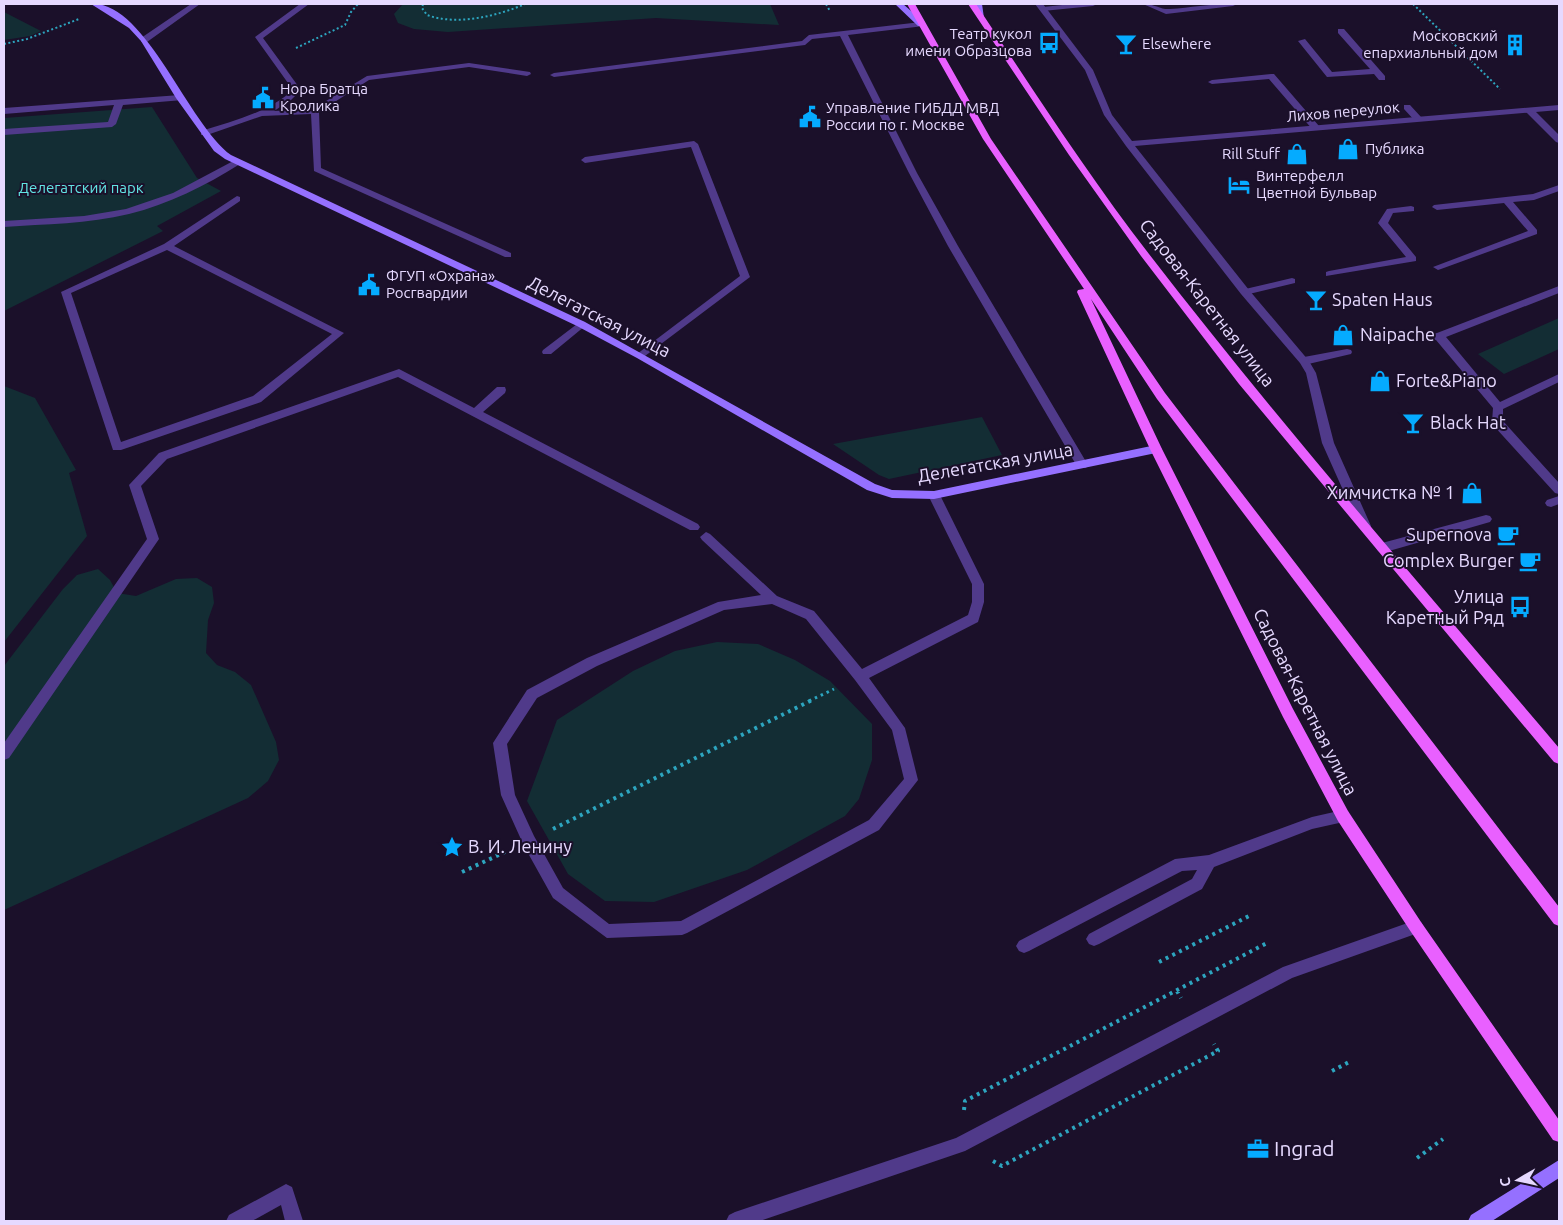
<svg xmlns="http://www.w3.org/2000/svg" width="1563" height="1225" font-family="Ubuntu,sans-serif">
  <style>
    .green { fill: #132d34 }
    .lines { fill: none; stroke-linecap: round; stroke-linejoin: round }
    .path-far2 { stroke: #2da5bf; stroke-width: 2; stroke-dasharray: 2 2.5; stroke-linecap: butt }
    .path-far1 { stroke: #2da5bf; stroke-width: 3; stroke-dasharray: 2.5 4; stroke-linecap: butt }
    .path { stroke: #2da5bf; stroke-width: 4; stroke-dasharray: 3 4.5; stroke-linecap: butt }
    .lane { fill: #503a8a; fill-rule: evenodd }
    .street { fill: #503a8a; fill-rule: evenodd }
    .secondary { fill: #9570ff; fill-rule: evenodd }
    .primary { fill: #e960ff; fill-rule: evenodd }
    .labels { text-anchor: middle; stroke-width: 4; stroke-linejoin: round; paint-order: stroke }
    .far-poi-label { font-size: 15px; fill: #e6d9ff; stroke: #1b102a; text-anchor: start }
    .far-street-label { font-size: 15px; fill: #e6d9ff; stroke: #1b102a }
    .far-park-label { font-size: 15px; fill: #61e3e2; stroke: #1b102a }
    .poi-label { font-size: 18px; fill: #e6d9ff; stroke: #1b102a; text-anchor: start }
    .street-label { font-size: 18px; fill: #e6d9ff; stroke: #1b102a }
    .near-poi-label { font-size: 21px; fill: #e6d9ff; stroke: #1b102a; text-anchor: start }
  </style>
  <rect width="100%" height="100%" fill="#1b102a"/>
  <!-- green -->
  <path class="green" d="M403,4H770L779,25L656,18L448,32L414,29L398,23L394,14Z
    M4,12L41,31L30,36L4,40Z
    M152,107L197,178L221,191L157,226L163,231L4,311V118Z
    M1559,318V349L1504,374L1478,354Z
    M4,386L35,398L76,470L69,473L87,536L4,642Z
    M982,417L1002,455L889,479L879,475L833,444Z
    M98,569L110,580L117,593L136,596L176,579L197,578L212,587L214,603L208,620L206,653L217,665L235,672L251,685L276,742L279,760L268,781L248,798L4,910V666L63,589L77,575Z
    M717,642L758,644L795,660L830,681L872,724V760L859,799L845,816L747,870L654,902L605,901L568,874L527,801L557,720L633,671L675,651Z"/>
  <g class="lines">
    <!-- path-far2 -->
    <path class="path-far2" d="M423,4L422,8L427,15C456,26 498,16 525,4
      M826,4L830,11
      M1413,4L1500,89
      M4,44L27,39L79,19
      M296,48L345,25L351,12L358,4"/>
    <!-- path-far1 -->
    <path class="path-far1" d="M809,701L834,689"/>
    <!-- path -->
    <path class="path" d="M553,829L812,700
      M462,872L505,852
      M1159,962L1249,916
      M1177,991L1181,998
      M1332,1071L1351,1061
      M964,1110L965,1101L1267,943
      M1417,1158L1443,1139
      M993,1161L1002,1166L1218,1051L1214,1044"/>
    <!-- lane -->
    <path class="lane" d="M300,4H309L263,38L301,90L291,100L274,111L313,109L367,76L469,63L530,72L531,74L527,76L469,67L369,80L319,112L321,168L511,253V257H505L314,171L311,114L262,116L207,135H201V131C233,121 267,113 293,90L255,37Z
      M1072,4H1097L1093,6L1043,11L1039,9L1043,7Z
      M1143,4C1153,3 1161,10 1170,9C1192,8 1214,3 1237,4L1233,6L1166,14Z
      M921,22H924V26L848,35L917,173L958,246L1088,465L1086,468H1078L948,246L909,173L840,36L812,39L805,45L554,77L550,75L554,73L802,41L809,35Z
      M1338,29H1344L1385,76V80H1379L1374,74L1327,77L1298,41L1305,39L1332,72L1370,69L1338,33Z
      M1271,74H1274L1319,126V130H1313L1269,79L1212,84L1208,82L1212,80Z
      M180,95L183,96V100L123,105L116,124L112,127L4,135V129L108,122L114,105L4,114V108Z
      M1404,105H1410L1421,117V121H1415L1404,109Z
      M1526,108H1532L1559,135V143L1556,142L1526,112Z
      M694,141L698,144L750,277L641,359L636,356L637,354L740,276L691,147L585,163L581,160L585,157Z
      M237,159L240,160V164C205,186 169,204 129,214C88,224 45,224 4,227V221L84,216L126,209L173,193Z
      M1559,185V191L1534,200L1513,202L1537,230V234L1441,269L1438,270L1433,267L1528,231L1504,203L1437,210L1432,207L1434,205L1533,194Z
      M237,196L240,197V201L174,246L344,333L261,402L121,450H113L61,292L164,244ZM167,250L332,334L253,396L121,442L71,293Z
      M1411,206L1414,207V211L1393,213L1388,223L1416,257V261L1326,276V272L1329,271L1406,257L1378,223L1387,209Z
      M1292,278L1295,279V283L1245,295L1240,292L1241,290Z
      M1559,286V293L1446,337L1500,402L1559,374V382L1503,409V421L1559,483V494L1555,493L1493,425L1492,422L1493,408L1436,340L1426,341L1421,338L1422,336L1437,333Z
      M581,321L585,322V326L551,354H543L542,352L543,350Z
      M1347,349L1351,350L1352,352L1351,354L1304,365L1299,361L1304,357Z
      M399,369L474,408L497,387H505L506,390L505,393L483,412L698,524L700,527L698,530H690L398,377L167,459L141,486L159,539L9,758L4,760V743L147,539L129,485L159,453Z
      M934,491L940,495L984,584V602L978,622L869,678L905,728L918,780L879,830L687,933L682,935L607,938L553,898L524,846L501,795L493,743L527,690L587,658L718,602L761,595L702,540L700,537L706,532L710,534L777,596L814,611L862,669L968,615L972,602V584L928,495ZM772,604L806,619L855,680L892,730L904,779L869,820L681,921L609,924L563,888L534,836L515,795L507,744L537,698L597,666L724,610Z
      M1559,496V504L1551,507L1547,506L1545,503L1547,500Z
      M1486,515L1490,516L1492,519L1490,522L1382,553L1378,551L1376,548L1378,545L1382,543Z
      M1343,810L1348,811L1350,816L1348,821L1312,829L1214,867L1202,889L1099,944L1094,946L1089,944L1086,939L1089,934L1192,879L1197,870L1182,871L1029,951L1024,953L1019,951L1016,946L1019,941L1175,859L1209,855L1312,817Z
      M1416,920L1421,922L1424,927L1421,932L1292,978L965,1151L760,1221H726L729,1215L735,1212L956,1138L1283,967Z
      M286,1184L292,1187L303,1221H285L281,1205L252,1221H226L229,1215Z"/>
    <!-- street -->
    <path class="street" d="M191,4H200L147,42H141V38Z
      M1035,4H1043L1093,70L1112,115L1132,141L1559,105V110L1135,146L1249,290L1309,361L1316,373L1334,443L1371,526L1369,529L1365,530L1359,526L1322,443L1306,373L1300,363L1241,294L1126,146L1104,115L1085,70Z"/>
    <!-- secondary -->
    <path class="secondary" d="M91,4C145,0 188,124 231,155L585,322L875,484L892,490L934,491L1156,445L1162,449L1156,453L934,499L892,498L867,490L637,358L577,326L225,159L214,151L176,98L141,41L129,28Z
      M895,4H903L924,22V26H918Z
      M974,4H982L984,18H978Z
      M1559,1160V1178L1492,1221H1468L1471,1215Z"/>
    <!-- primary -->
    <path class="primary" d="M907,4H915L991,139L1165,393L1559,907V926L1554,924L1157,399L1091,299L1162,449L1293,709L1348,811L1421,922L1559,1120V1142L1553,1140L1411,932L1338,821L1283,717L1150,449L1077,292L1078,290L1084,289L983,139Z
      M968,4H976C1032,88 1087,174 1149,254C1280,424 1421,585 1559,748V764L1554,762L1239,384L1141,256L1069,155Z"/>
  </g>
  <!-- icons -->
  <defs>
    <g id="bus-bare" transform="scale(1.725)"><path d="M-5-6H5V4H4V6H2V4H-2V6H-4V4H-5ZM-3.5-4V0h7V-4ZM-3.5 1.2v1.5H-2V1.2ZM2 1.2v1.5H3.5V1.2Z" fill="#05abff" stroke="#1b102a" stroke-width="2.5" paint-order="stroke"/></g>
    <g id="bar-bare" transform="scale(1.725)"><path d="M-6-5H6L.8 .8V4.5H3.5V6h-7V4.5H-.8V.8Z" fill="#05abff" stroke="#1b102a" stroke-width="2.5" paint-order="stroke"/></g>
    <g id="building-bare" transform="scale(1.725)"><path d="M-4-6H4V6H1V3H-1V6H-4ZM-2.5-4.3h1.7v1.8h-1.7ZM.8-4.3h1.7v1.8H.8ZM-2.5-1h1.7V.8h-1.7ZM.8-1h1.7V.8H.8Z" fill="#05abff" stroke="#1b102a" stroke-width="2.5" paint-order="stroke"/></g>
    <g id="civic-bare" transform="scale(1.725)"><path d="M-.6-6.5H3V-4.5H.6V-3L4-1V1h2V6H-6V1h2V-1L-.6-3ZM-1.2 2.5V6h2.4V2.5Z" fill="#05abff" stroke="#1b102a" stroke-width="2.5" paint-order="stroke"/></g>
    <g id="shop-bare" transform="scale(1.725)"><path d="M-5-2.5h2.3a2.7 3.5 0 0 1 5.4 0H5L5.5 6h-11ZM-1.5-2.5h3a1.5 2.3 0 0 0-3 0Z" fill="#05abff" stroke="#1b102a" stroke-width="2.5" paint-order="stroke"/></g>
    <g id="hotel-bare" transform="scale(1.725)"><path d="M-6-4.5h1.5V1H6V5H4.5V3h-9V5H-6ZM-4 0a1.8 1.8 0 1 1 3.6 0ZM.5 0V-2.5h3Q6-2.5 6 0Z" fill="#05abff" stroke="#1b102a" stroke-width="2.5" paint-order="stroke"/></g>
    <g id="cafe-bare" transform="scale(1.725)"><path d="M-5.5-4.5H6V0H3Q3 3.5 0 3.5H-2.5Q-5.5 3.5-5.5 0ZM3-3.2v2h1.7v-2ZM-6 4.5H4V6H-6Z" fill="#05abff" stroke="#1b102a" stroke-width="2.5" paint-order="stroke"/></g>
    <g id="sight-bare" transform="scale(1.725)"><path d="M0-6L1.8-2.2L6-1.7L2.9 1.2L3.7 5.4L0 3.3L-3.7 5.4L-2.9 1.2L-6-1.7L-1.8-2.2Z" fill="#05abff" stroke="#1b102a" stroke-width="2.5" paint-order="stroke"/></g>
    <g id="office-bare" transform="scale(1.725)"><path d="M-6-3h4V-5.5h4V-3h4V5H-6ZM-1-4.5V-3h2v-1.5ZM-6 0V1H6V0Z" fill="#05abff" stroke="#1b102a" stroke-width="2.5" paint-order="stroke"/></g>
  </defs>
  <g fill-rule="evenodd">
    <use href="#bus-bare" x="1049" y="43"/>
    <use href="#bar-bare" x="1126" y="44"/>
    <use href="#building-bare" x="1515" y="45"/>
    <use href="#civic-bare" x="263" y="98"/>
    <use href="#civic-bare" x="810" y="117"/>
    <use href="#shop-bare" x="1348" y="149"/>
    <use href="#shop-bare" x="1297" y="154"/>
    <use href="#hotel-bare" x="1239" y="185"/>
    <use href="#civic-bare" x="369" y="285"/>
    <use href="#bar-bare" x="1316" y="300"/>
    <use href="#shop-bare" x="1343" y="335"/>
    <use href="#shop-bare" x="1380" y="381"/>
    <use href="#bar-bare" x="1413" y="423"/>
    <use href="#shop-bare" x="1472" y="493"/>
    <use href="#cafe-bare" x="1508" y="535"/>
    <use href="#cafe-bare" x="1530" y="561"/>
    <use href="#bus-bare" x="1520" y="607"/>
    <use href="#sight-bare" x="452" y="847"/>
    <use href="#office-bare" x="1258" y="1149"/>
  </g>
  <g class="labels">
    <!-- far-poi labels -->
    <g class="far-poi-label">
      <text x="1032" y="39" text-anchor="end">Театр кукол<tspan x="1032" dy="17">имени Образцова</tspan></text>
      <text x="1498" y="41" text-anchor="end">Московский<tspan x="1498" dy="17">епархиальный дом</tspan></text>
      <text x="1142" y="49">Elsewhere</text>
      <text x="280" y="94">Нора Братца<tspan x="280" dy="17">Кролика</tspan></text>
      <text x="826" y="113">Управление ГИБДД МВД<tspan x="826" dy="17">России по г. Москве</tspan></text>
      <text x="1365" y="154">Публика</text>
      <text x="1280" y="159" text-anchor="end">Rill Stuff</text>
      <text x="1256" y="181">Винтерфелл<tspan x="1256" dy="17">Цветной Бульвар</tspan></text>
      <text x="386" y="281">ФГУП «Охрана»<tspan x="386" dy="17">Росгвардии</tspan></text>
    </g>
    <!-- far-street labels -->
    <g class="far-street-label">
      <text transform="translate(1343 112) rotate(-5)" y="5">Лихов переулок</text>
    </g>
    <!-- far-park labels -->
    <g class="far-park-label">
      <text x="81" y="193">Делегатский парк</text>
    </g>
    <!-- poi labels -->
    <g class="poi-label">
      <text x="1332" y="306">Spaten Haus</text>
      <text x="1360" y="341">Naipache</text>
      <text x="1396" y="387">Forte&amp;Piano</text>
      <text x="1430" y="429">Black Hat</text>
      <text x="1455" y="499" text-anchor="end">Химчистка № 1</text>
      <text x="1492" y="541" text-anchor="end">Supernova</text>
      <text x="1514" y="567" text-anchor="end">Complex Burger</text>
      <text x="1504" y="603" text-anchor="end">Улица<tspan x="1504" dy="21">Каретный Ряд</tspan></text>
      <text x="468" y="853">В. И. Ленину</text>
    </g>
    <!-- street labels -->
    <g class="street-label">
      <text transform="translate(1207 303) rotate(52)" y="6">Садовая-Каретная улица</text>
      <text transform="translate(599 317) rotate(27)" y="6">Делегатская улица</text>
      <text transform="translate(995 463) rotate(-10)" y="6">Делегатская улица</text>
      <text transform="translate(1305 702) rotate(63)" y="6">Садовая-Каретная улица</text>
    </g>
    <!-- near-poi labels -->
    <g class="near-poi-label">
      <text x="1274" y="1156">Ingrad</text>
    </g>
  </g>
  <!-- border -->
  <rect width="1563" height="1225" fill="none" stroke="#e6d9ff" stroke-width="10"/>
  <!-- north arrow -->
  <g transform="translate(1518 1180) rotate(261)" stroke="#1b102a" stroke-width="4" paint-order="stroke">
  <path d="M0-4L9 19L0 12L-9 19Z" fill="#e6d9ff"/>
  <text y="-8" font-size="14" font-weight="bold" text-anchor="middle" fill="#e6d9ff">С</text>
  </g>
</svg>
